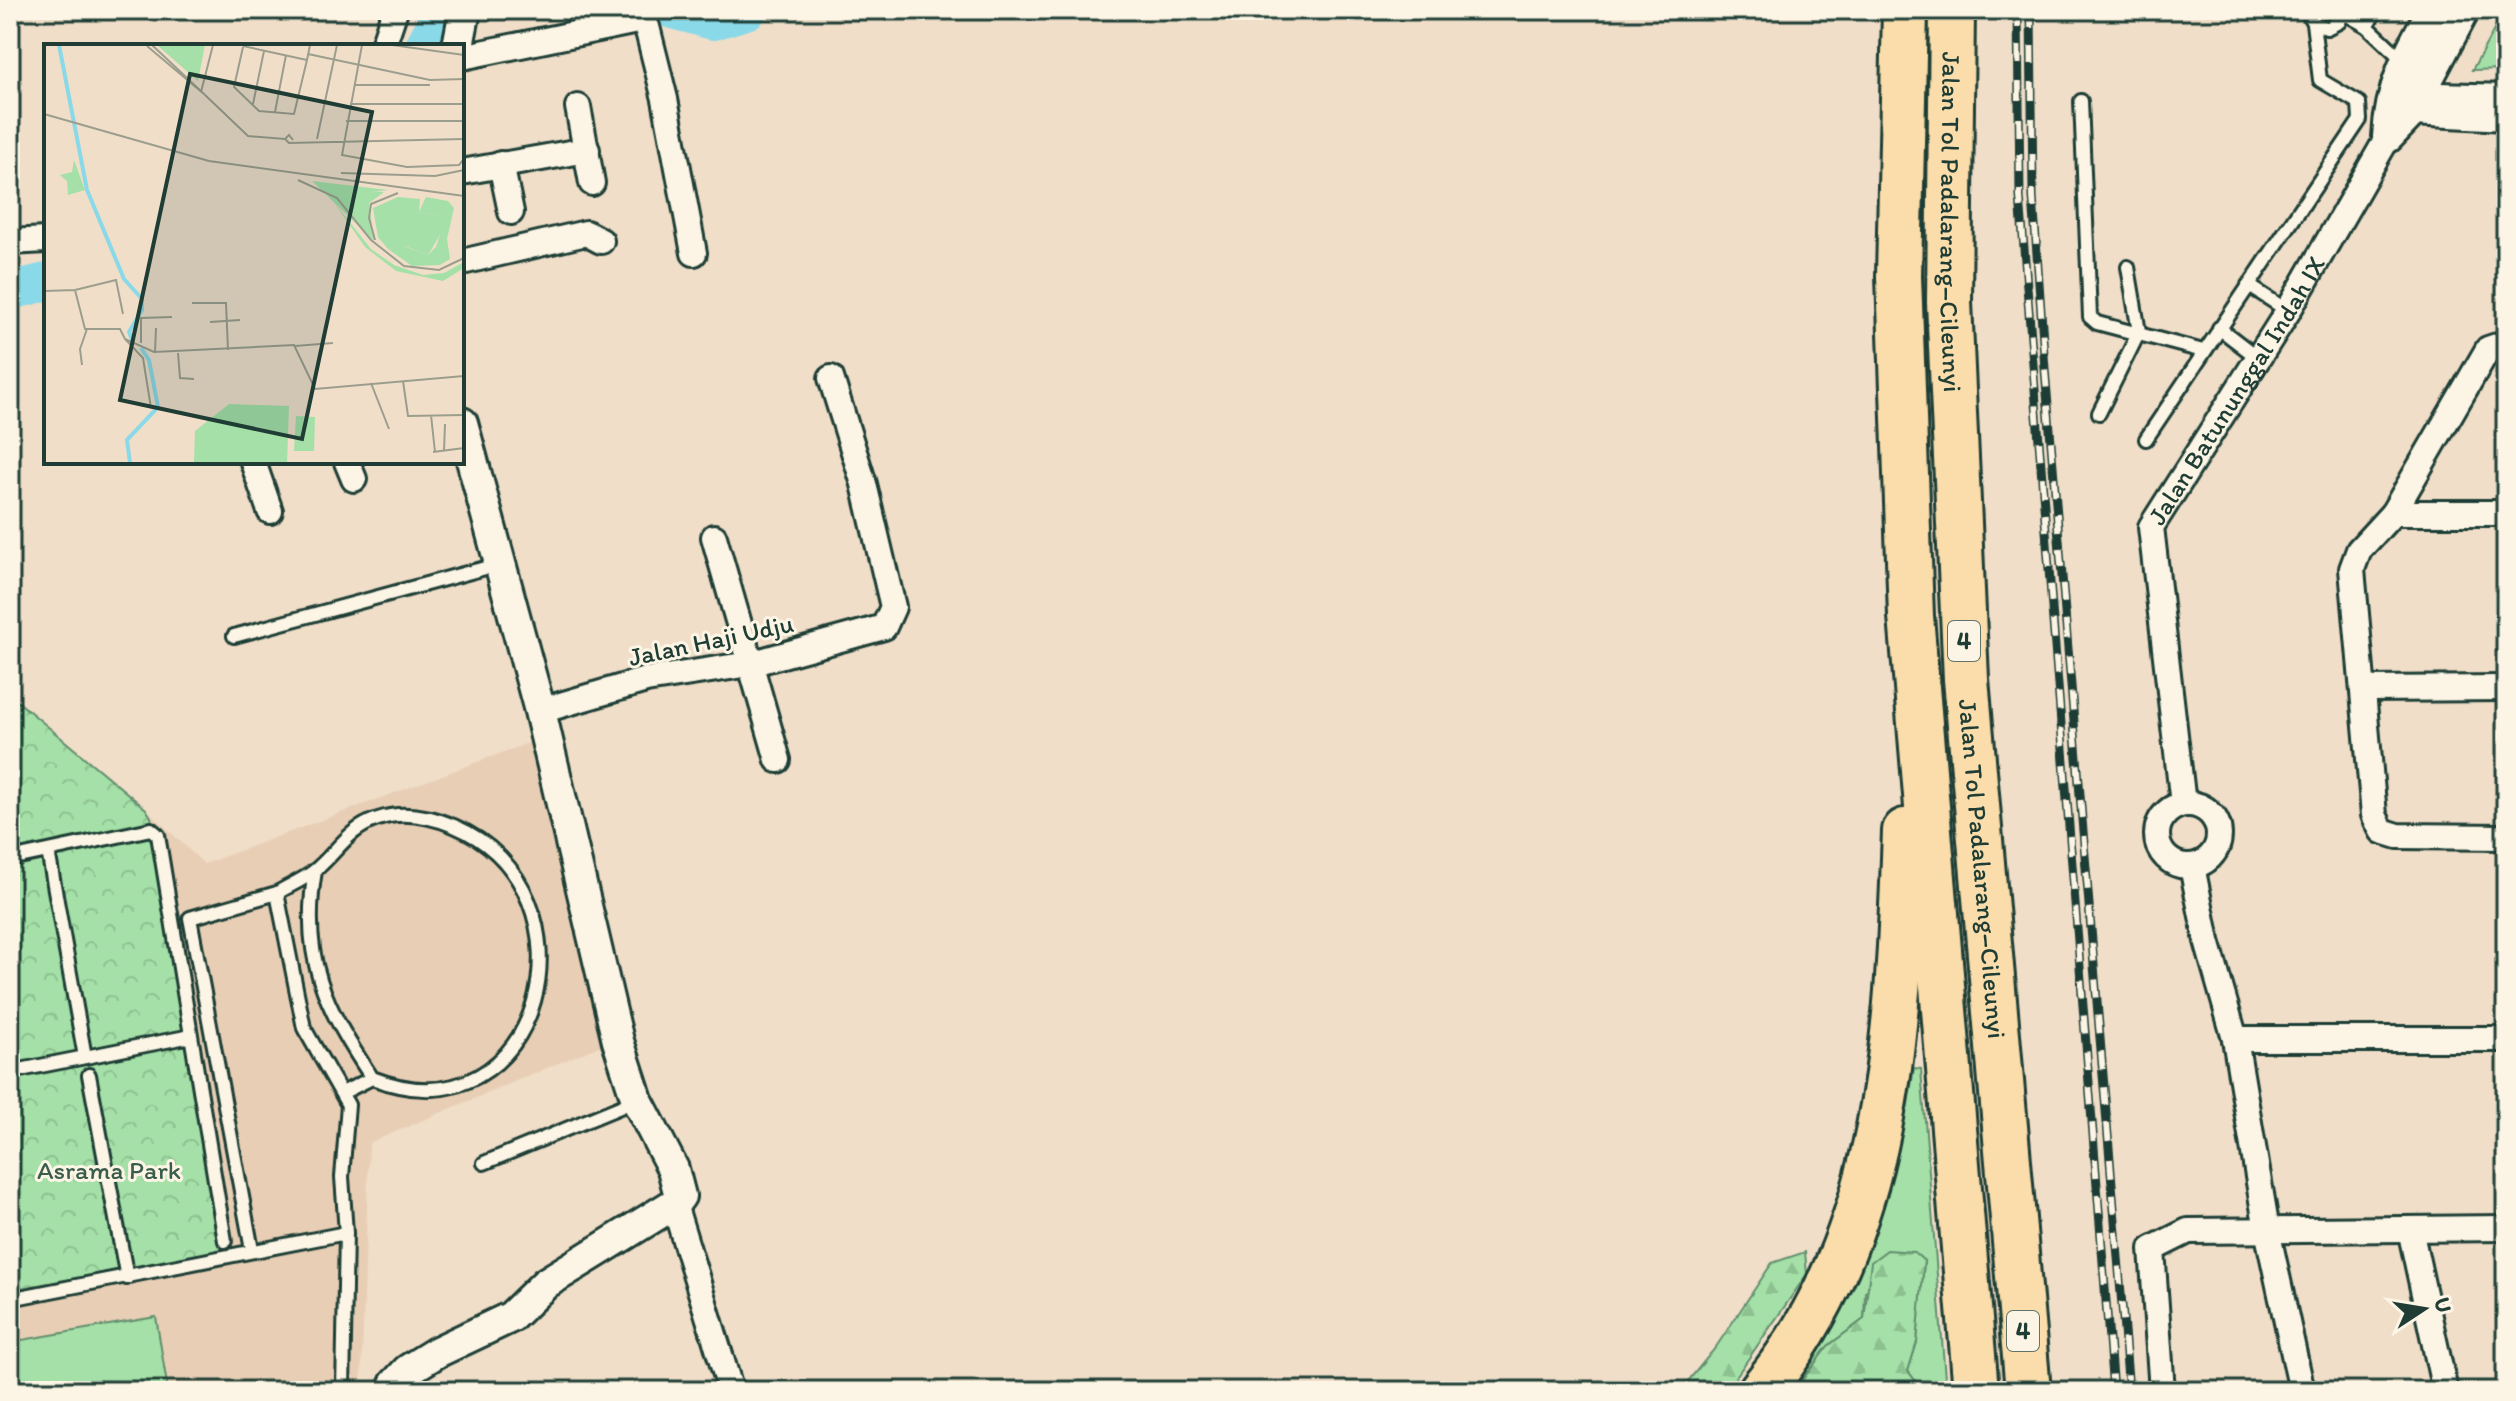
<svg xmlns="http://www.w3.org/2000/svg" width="2516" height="1401" font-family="Itim,sans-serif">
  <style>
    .built { fill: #e8ceb5 }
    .grass { fill: #a4e0a7; stroke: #628e6e; stroke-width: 2 }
    .forest { fill: url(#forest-firs); stroke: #628e6e; stroke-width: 2 }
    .park { fill: url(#park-crowns); stroke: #628e6e; stroke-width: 2 }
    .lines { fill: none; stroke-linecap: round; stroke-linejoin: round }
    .river { stroke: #8ad9e8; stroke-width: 38 }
    .service-casing { stroke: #1f3d34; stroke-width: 18 }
    .minor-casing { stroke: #1f3d34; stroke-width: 30 }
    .tertiary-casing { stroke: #1f3d34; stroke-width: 36 }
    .motorway-casing { stroke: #1f3d34; stroke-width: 50 }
    .service { stroke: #fcf5e5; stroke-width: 12 }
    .minor { stroke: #fcf5e5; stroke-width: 24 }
    .tertiary { stroke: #fcf5e5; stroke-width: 30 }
    .motorway { stroke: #faddab; stroke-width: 44 }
    .rail-casing { stroke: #1f3d34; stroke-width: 9 }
    .rail { stroke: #fcf5e5; stroke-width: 6; stroke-dasharray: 18; stroke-linecap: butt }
    .labels { text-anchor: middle; stroke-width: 6; stroke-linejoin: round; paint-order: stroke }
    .shield { fill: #fcf5e5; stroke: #617469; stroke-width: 2 }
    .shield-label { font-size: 24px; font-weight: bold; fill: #1f3d34 }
    .street-label { font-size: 26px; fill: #1f3d34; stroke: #fcf5e5 }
    .park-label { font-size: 26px; fill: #3a5e4b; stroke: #fcf5e5 }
    .inset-river { fill: none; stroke: #8ad9e8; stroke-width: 4 }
    .inset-road { fill: none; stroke: #9c9e8d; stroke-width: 2 }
    .view { fill: #1f3d34; fill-opacity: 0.15; stroke: #1f3d34; stroke-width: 4 }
    .inset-edge { fill: none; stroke: #1f3d34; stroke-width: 4 }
  </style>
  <defs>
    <pattern id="forest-firs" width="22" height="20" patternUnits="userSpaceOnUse" patternTransform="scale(2)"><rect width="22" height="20" fill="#a4e0a7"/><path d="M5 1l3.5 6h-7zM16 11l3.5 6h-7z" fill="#8dc190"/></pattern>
    <pattern id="park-crowns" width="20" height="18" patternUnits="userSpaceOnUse" patternTransform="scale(2)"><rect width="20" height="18" fill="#a4e0a7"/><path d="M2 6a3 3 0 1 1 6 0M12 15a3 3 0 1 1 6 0" fill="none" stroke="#8dc190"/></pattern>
  </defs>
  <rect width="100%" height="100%" fill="#f0dec9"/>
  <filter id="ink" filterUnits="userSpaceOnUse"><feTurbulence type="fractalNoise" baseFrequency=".0125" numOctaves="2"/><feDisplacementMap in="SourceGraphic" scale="16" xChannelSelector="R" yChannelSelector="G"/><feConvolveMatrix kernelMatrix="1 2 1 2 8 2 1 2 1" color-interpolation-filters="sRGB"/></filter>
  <g filter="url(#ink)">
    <!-- built -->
    <path class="built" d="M10,695L146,809L204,864L531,742L575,897L604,1044L369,1143L361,1391H10Z"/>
    <!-- grass -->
    <path class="grass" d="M2505,10L2506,69L2472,70Z
      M1914,1068L1921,1069L1946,1391H1923L1908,1371L1917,1342L1924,1261L1865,1292L1864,1319L1828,1346L1794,1391H1776L1878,1203L1907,1110Z
      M156,1317L168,1391H10V1342Z"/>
    <!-- forest -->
    <path class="forest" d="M1887,1250L1914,1252L1924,1261L1917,1342L1908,1371L1923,1391H1794L1828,1346L1864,1319L1871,1262Z
      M1805,1252L1807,1274L1726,1391H1680L1716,1347L1772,1263Z"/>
    <!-- park -->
    <path class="park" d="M10,695L146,809L151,817L223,1252L10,1290Z"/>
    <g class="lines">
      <!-- river -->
      <path class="river" d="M672,10L713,21L748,10
        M424,46L443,10
        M10,291L46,282"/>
      <!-- service casing -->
      <g class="service-casing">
        <path id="service" d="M2306,10L2313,23L2327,28L2339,22L2344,10
          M2344,13L2367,26L2403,60
          M2367,26L2376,10
          M2081,101L2090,317L2097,323L2203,351
          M2248,285L2288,311
          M2219,328L2258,358
          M2099,413L2139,332L2128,267
          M2146,439L2360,120L2359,103L2320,80L2313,23
          M234,636L500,564
          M48,851L151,829L158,835L225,1241
          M10,859L48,851L85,1057
          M315,871C300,958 325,1007 372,1078
          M277,893C288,886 303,880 313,872C337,853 347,829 378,819C404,810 430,816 454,826C604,889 545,1145 372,1078L342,1093
          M10,1072L191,1036
          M89,1075L127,1278
          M484,1163L637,1100
          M252,1250L190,918L277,893L304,1028L348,1105L342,1177L346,1233L343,1391
          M10,1271L14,1298
          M10,1299L346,1233"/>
      </g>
      <!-- minor casing -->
      <g class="minor-casing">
        <g id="minor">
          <path d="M383,46L395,10"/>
          <path d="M462,57L642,20L647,27L665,99L694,253"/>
          <path d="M2406,94L2506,97"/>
          <path d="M578,107L592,183"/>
          <path d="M2393,112L2506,118"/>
          <path d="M501,164L511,212"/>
          <path d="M462,172L587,150"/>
          <path d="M10,242L46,240"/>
          <path d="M462,262L586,233L601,241"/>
          <path d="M2506,343L2488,349L2393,513L2359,550L2352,569L2374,815L2382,831L2398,836L2506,837"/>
          <path d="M253,462L270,511"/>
          <path d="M347,462L354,479"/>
          <path d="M2393,513H2506"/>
          <path d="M714,537L778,760"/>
          <path d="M2365,689L2506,688"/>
          <path d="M540,711L646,680L750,664L884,627L893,607L864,484L831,378"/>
          <path id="s1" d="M2183,804L2151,527L2288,311L2388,137"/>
          <circle cx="2188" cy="835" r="31"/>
          <path d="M2192,866L2207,941L2235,1039L2267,1230L2302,1391"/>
          <path d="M2235,1039H2506"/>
          <path d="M674,1204L731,1391"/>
          <path d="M2410,1229L2445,1391"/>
          <path d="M2162,1391L2152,1249L2188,1231L2506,1228"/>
        </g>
      </g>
      <!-- tertiary casing -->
      <g class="tertiary-casing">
        <path id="tertiary" d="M2433,10C2409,51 2390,89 2388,137L2408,116L2464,10
          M458,46L465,10
          M393,1391L395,1384L408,1370L437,1352L511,1317L546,1283L674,1204L680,1196L673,1169L637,1100L618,1041L540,711L462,423"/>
      </g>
      <!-- motorway casing -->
      <g class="motorway-casing">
        <g id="motorway">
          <path d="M1905,10L1899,276L1911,616L1976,1391"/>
          <path id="s2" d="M1952,10L1949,302L1966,679L2028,1391"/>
          <path d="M1761,1391C1892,1232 1898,1027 1905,831"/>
        </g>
      </g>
      <!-- service -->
      <use href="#service" class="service"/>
      <!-- minor -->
      <use href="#minor" class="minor"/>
      <!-- tertiary -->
      <use href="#tertiary" class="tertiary"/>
      <!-- motorway -->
      <use href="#motorway" class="motorway"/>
      <!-- rail casing -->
      <g class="rail-casing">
        <path id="rail" d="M2018,10L2020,197L2113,1391
          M2031,10L2033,197L2045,369L2129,1391"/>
      </g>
      <!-- rail -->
      <use href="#rail" class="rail"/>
    </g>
  </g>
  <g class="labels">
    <!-- shield labels -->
    <g class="shield">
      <rect x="1948" y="621" width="32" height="40" rx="6"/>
      <rect x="2007" y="1311" width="32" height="40" rx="6"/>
    </g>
    <g class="shield-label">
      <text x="1964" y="649">4</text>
      <text x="2023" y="1339">4</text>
    </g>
    <!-- street labels -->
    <g class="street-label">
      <text dy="9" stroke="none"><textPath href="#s2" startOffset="212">Jalan Tol Padalarang–Cileunyi</textPath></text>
      <text dy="9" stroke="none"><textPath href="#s1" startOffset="440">Jalan Batununggal Indah IX</textPath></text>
      <text transform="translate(711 640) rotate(-12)" y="9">Jalan Haji Udju</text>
      <text dy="9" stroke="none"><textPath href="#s2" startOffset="860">Jalan Tol Padalarang–Cileunyi</textPath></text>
    </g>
    <!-- park labels -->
    <g class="park-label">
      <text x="109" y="1179">Asrama Park</text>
    </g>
  </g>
  <!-- overview -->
  <g transform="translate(44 44)">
    <rect width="420" height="420" fill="#f0dec9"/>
    <path d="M113,1H161L154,37ZM268,137L344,146L299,151L313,168L325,158L330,197ZM354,153L376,155L375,168L396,171V191L384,211L361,202L344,205L334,193L329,164ZM252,372L271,373L270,407H250Z" fill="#a4e0a7"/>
    <path d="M30,116L41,146L24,151L23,137L16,131L28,128ZM293,141L307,146L340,148L313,168L292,148ZM382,153L404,157L410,164L403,195L406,215L396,221L368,222L344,205L357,201L384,211L392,203L396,191L389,179L396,171L375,168ZM289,157L327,205L350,221L379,231L400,229L420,218V224L399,237L352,227L321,203Z" fill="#a4e0a7"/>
    <path d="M185,360L245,362L243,419H150L151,387Z" fill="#a4e0a7"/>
    <path class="inset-river" d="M15,1L43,146L80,235L98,255V266L85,288L89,298M86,419L83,396L114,363L105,316L97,304"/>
    <path class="inset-road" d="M318,1L298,111L363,123L415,121L420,115M348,1L420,11M103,2L160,50L108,1M199,2L263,16L266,1M199,3L190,43L215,67L250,70L263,16M264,10L386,36L420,35M310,41H386M157,48L169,1M160,50L204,92L241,95M209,60L220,7M306,60H420M231,68L242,11M0,70L165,117L420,152M302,77H420M273,95L293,1M249,96L245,91L241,95L245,99L420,95M297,129L391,132L420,126M254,136L293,154L327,196L360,222L395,226L420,214M331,196L325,174L327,160L354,149M31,246L72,236L79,270M0,247L31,246L41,285H76L81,295L110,308L250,301L271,345L420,332M148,259H182L184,306M166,278L196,276M81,295L99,314L107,364M97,299V274L128,273M251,302L289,299M111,308L112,284M134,309L136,334L150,335M38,321L36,305L43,285M359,337L364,372L420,371M327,339L345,385M387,371L391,408M400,407L401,380M389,408L420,404"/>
    <path class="view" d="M146,30L328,68L258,395L76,356Z"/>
    <rect width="420" height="420" class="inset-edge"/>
  </g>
  <!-- margin -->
  <rect width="2516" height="1401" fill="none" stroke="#fcf5e5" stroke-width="40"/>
  <rect x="20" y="20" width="2476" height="1361" fill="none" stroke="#1f3d34" stroke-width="3" filter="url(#ink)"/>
  <!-- north arrow -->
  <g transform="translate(2424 1309) rotate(78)" stroke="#fcf5e5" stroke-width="6" paint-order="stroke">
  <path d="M0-6L14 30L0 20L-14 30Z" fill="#1f3d34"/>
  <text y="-12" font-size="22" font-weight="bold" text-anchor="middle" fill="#1f3d34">U</text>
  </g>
</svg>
